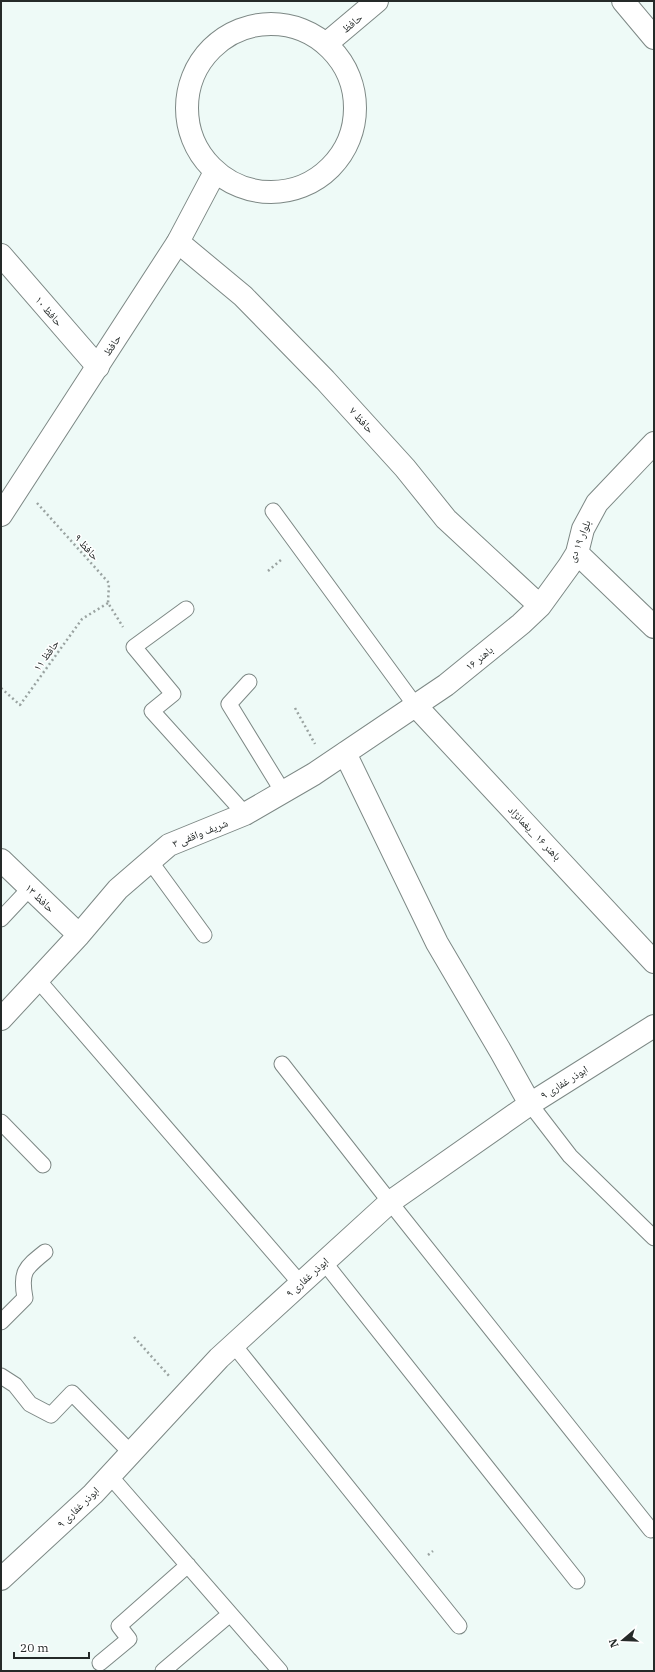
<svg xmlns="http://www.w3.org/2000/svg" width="655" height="1672" font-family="'IBM Plex Serif','Noto Naskh Arabic',serif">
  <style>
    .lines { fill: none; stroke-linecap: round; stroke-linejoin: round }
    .lane-casing { stroke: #7d8885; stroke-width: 17 }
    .street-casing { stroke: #7d8885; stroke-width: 24 }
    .secondary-casing { stroke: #7d8885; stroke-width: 24 }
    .path { stroke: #9aa3a1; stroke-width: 2.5; stroke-dasharray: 2 3; stroke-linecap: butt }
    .lane { stroke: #fff; stroke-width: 15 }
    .street { stroke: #fff; stroke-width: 22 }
    .secondary { stroke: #fff; stroke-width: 22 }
    .labels { text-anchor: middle; stroke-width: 3; stroke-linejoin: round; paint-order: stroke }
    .street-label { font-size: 11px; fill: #252a29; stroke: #fff }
  </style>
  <rect width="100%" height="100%" fill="#eefaf7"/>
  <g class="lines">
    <!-- lane casing -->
    <g class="lane-casing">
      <path id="lane" d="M273,511L415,705
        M186,609L134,647L173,694L152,711L245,814
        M249,682L229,704L283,792
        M150,861L204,935
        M1,919L30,888
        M38,980L300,1283
        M282,1064L390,1202L651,1530
        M530,1104L570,1156L654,1238
        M1,1122L43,1165
        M324,1262L577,1581
        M1,1322L25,1298C20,1272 25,1268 45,1252
        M233,1344L459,1626
        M1,1376L15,1385L30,1404L51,1415L72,1393L131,1453
        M110,1476L280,1671
        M100,1663L129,1639L119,1626L188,1565
        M163,1671L230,1614"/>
    </g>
    <!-- street casing -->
    <g class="street-casing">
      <path id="street" d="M623,1L654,38
        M178,242L243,296L325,380L405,468L446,519L540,606
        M1,255L98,367
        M577,553L654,627
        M415,705L654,962
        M345,753L437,943L501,1052L530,1104
        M1,860L79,935
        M1,1019L79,935L118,889L169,845L245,814L314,774L446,685L521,624L540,606L569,566L577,553L583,529L597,503L654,443
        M1,1579L93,1494L219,1358L390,1202L530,1104L654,1026"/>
    </g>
    <!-- secondary casing -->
    <g class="secondary-casing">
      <path id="secondary" d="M187 108a84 84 0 1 1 168 0a84 84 0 1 1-168 0Z
        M326,44L377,1
        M1,515L178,242L215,172"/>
    </g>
    <!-- path -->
    <path class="path" d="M37,503L109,583L108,603L123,627
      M268,571L282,559
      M1,688L20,705L82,619L108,603
      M295,708L315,744
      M134,1337L170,1377
      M428,1555L433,1551"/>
    <!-- lane -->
    <use href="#lane" class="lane"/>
    <!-- street -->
    <use href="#street" class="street"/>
    <!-- secondary -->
    <use href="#secondary" class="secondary"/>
  </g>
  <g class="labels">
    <!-- street labels -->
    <g class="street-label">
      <text transform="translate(352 23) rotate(-40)" y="4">حافظ</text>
      <text transform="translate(49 311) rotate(49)" y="4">حافظ ۱۰</text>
      <text transform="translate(112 345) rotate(-57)" y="4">حافظ</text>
      <text transform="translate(362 420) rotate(48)" y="4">حافظ ۷</text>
      <text transform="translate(579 541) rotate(-68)" y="4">بلوار ۱۹ دی</text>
      <text transform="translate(87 547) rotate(48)" y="4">حافظ ۹</text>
      <text transform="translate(46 655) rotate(-54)" y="4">حافظ ۱۱</text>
      <text transform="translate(479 658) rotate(-39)" y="4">باهنر ۱۶</text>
      <text transform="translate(200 833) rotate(-22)" y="4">شریف واقفی ۳</text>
      <text transform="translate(535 833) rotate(46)" y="4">باهنر ۱۶ _یغمانژاد</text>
      <text transform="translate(40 898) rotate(44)" y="4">حافظ ۱۳</text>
      <text transform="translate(564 1082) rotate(-32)" y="4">ابوذر غفاری ۹</text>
      <text transform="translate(307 1277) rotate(-42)" y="4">ابوذر غفاری ۹</text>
      <text transform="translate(78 1507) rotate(-44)" y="4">ابوذر غفاری ۹</text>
    </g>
  </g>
  <!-- border -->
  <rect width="655" height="1672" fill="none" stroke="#252a29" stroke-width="4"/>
  <!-- north arrow -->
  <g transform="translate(623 1640) rotate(251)" stroke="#ffffff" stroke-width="3" paint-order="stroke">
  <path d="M0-3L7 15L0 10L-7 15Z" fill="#252a29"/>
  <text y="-6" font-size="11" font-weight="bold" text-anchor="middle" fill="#252a29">N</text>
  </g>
  <!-- scale -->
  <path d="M14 1652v6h75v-6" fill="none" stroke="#252a29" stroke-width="2"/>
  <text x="20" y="1652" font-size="12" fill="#252a29" stroke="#ffffff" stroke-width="3" paint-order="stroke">20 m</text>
</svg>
